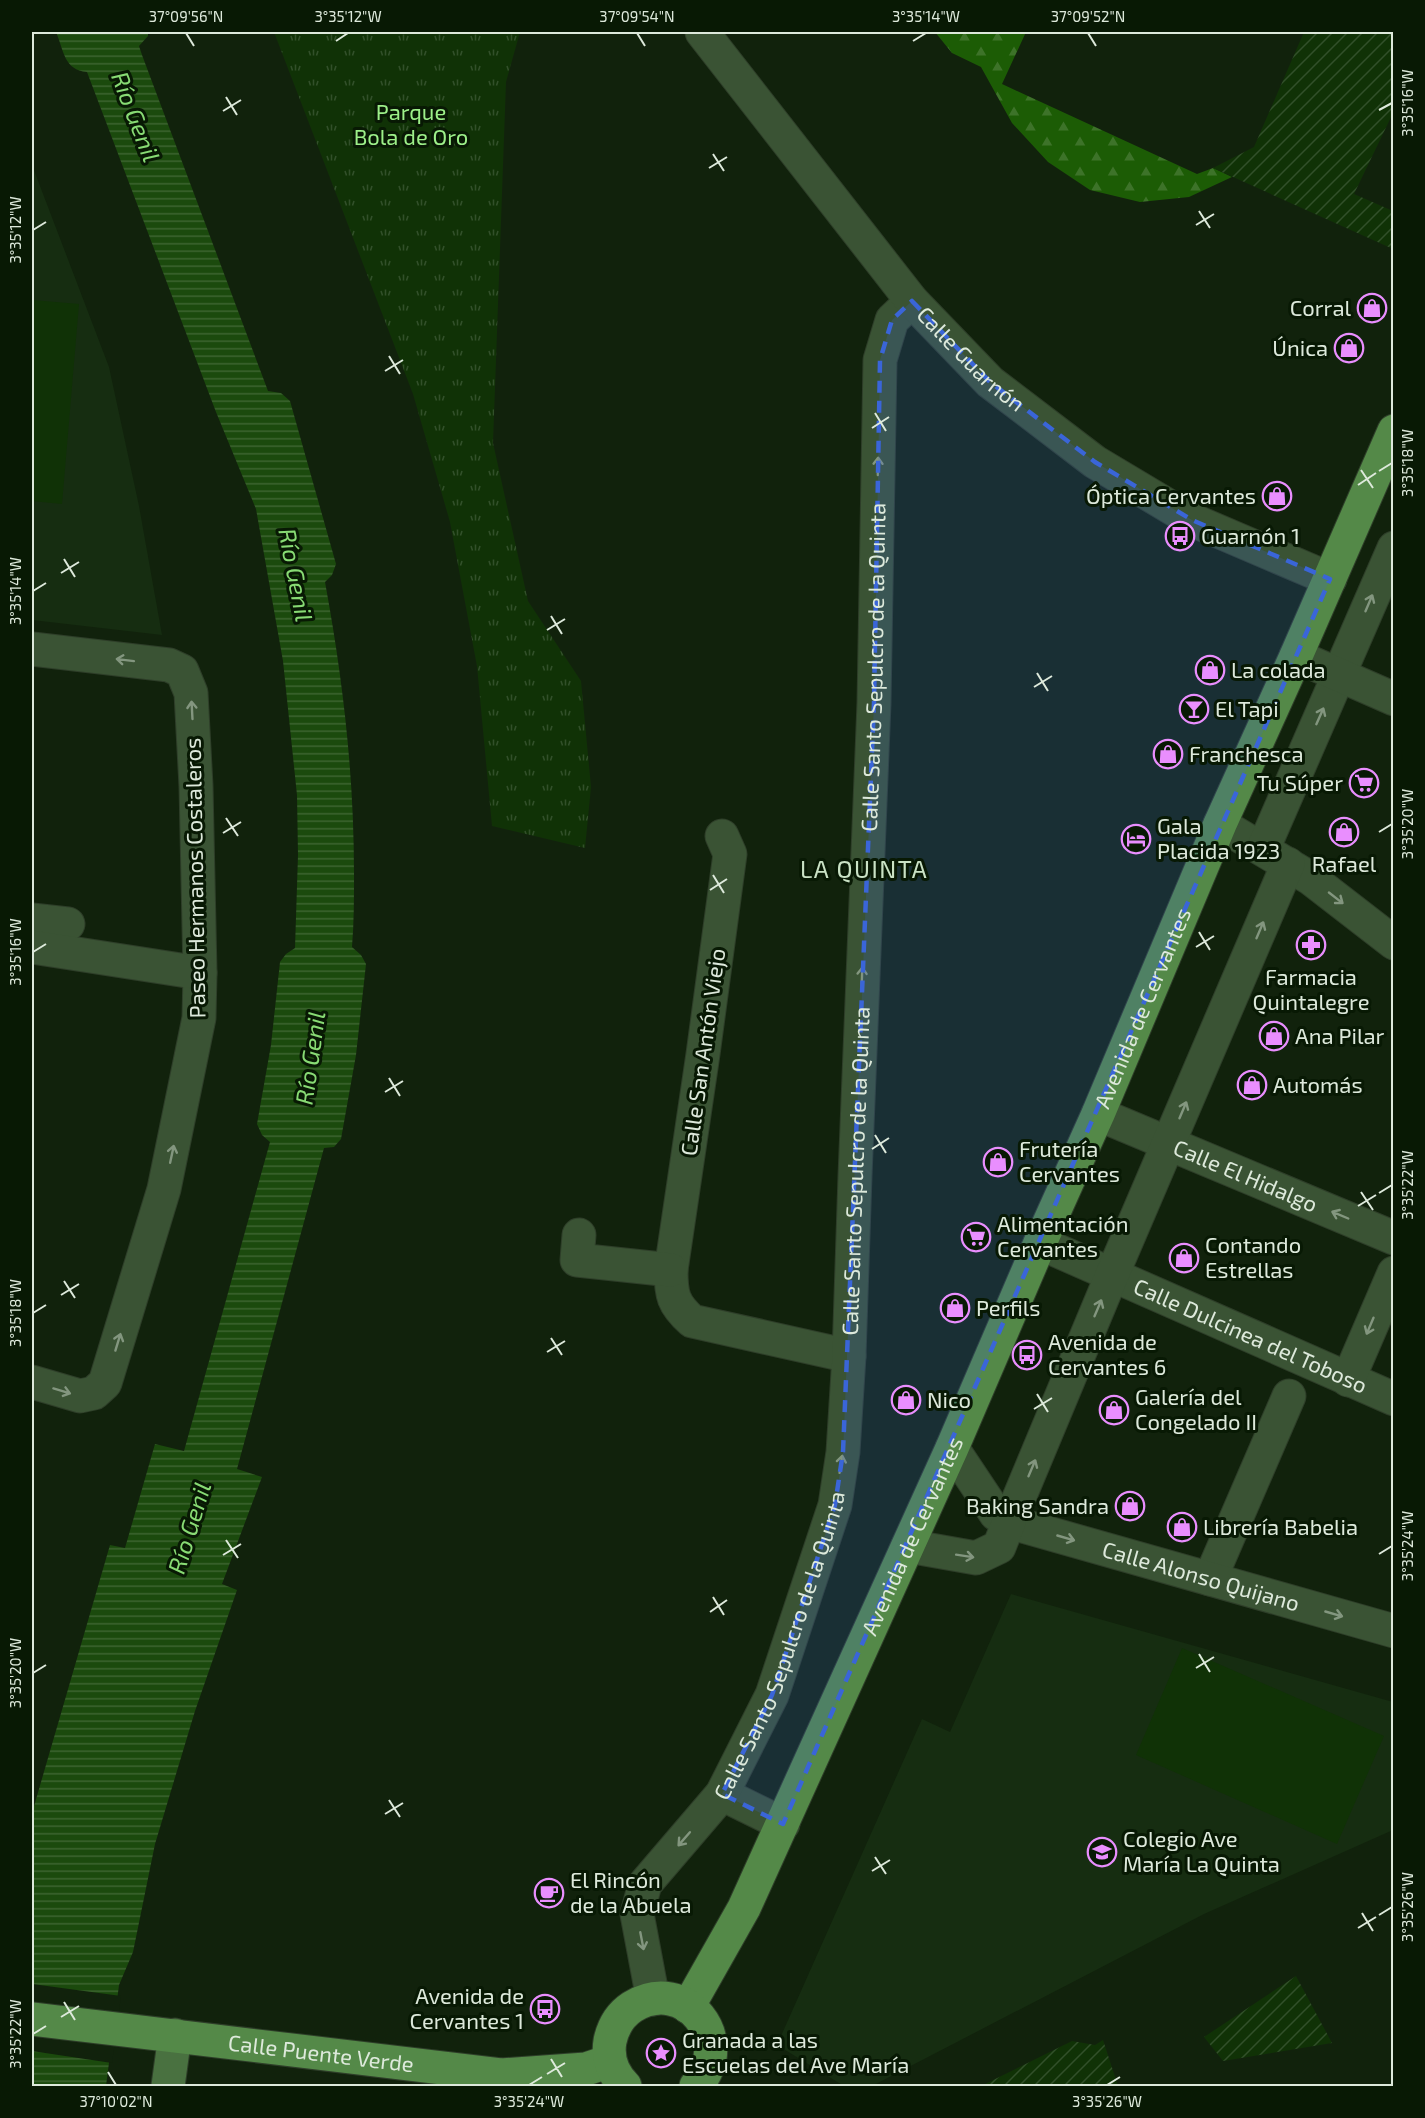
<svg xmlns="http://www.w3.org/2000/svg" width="1425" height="2118" font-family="'Exo 2',sans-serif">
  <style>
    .built { fill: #162d11 }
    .forest { fill: url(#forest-firs) }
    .park { fill: url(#park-tufts) }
    .garden { fill: url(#garden-furrows) }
    .pitch { fill: #103206 }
    .water { fill: url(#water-rules) }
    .pier { fill: #11220c }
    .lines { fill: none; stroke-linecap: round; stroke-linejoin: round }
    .minor-casing { stroke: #2e3e29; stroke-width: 35 }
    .tertiary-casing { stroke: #2e3e29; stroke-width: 35 }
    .secondary-casing { stroke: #2e3e29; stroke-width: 35 }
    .primary-casing { stroke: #2e3e29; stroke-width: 35 }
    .minor { stroke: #3a5334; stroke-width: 33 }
    .tertiary { stroke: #3a5334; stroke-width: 33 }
    .secondary { stroke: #497140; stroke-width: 33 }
    .primary { stroke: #548948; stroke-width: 33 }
    .oneway { stroke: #83967f }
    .marked { fill: #3a65d8; fill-opacity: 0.2; stroke: #3a65d8; stroke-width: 4.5; stroke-dasharray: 12 8; stroke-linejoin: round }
    .ticks { fill: none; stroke: #dde9db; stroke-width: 2 }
    .labels { text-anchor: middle; stroke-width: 6; stroke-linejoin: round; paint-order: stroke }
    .park-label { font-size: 22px; fill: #9df089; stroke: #081904 }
    .poi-label { font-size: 22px; fill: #dde9db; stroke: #081904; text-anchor: start }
    .street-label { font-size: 22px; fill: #dde9db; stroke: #081904 }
    .water-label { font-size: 24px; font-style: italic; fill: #88db74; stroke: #081904 }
    .neighbourhood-label { font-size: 24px; letter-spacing: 1.5px; fill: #cae2c5; stroke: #081904 }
    .neatline { fill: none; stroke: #dde9db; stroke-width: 2 }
    .ticks-label { font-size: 15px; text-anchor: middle; fill: #dde9db }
  </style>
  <defs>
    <pattern id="forest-firs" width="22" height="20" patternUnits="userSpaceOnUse" patternTransform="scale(1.5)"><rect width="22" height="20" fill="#1c5c05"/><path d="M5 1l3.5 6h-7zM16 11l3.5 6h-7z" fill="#3d7329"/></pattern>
    <pattern id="park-tufts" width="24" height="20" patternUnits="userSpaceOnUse" patternTransform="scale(1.5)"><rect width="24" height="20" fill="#103206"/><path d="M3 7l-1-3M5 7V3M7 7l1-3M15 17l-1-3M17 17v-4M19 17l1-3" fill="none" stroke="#32502a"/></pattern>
    <pattern id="garden-furrows" width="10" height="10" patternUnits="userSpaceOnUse" patternTransform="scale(1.5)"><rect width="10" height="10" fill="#103206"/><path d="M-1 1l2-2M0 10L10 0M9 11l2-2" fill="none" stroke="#32502a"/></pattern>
    <pattern id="water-rules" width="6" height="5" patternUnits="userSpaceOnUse" patternTransform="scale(1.5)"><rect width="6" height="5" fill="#1b4a0d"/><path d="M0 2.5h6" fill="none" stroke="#3c6430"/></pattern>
  </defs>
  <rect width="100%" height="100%" fill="#11220c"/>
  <!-- built -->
  <path class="built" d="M32,165L109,367L139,506L162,635L32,620Z
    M1011,1594L1393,1702V1830L1204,1914L872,2086H844L777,2045L922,1719L950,1732Z"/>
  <!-- forest -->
  <path class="forest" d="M935,32H1026L1002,84L1197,174L1213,168L1232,177L1189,197L1140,202L1090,190L1048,162L1012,123L981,67L952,53Z"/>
  <!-- park -->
  <path class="park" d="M274,32H520L506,82L493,443L528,601L581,681L591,787L585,848L492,826L477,666L450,522L413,394Z"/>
  <!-- garden -->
  <path class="garden" d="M1304,32H1393V113L1354,194L1393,211V249L1213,168L1254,147Z
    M1296,1976L1332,2043L1223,2061L1204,2037Z
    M1103,2040L1118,2086H981L1072,2041L1095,2045Z"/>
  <!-- pitch -->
  <path class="pitch" d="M32,300L79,304L62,504L32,501Z
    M1182,1648L1384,1736L1337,1844L1136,1755Z"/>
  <!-- water -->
  <path class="water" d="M56,32H148V36L139,46L142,55L268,391L281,393L290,401L336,564L332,575L325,582C343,680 354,774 354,874C354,898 354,923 352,947L361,955L366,964L356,1055L341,1139L334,1147L324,1148L237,1469L262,1477L222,1584L237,1590L195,1711L155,1844L133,1952L119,1985L106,2086H32V1813L110,1545L125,1548L155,1444L184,1451L270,1142L262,1135L257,1124L271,1045L280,962L286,954L295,948L298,855L297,795L283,661L256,509L216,412L87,72C64,70 64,51 56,32Z"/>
  <!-- pier -->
  <path class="pier" d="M32,1984L121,1996L112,2063L32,2051Z"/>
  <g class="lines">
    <!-- minor casing -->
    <g class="minor-casing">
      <g id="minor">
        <path d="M32,649L169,665L182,671L191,693L196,786L200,973L199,1018L164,1189L105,1383L94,1393L80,1396L32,1382"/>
        <path d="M1220,824L1310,878L1394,943"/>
        <path d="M722,836L730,854L703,1054L671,1270C671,1295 673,1304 692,1321L849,1356"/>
        <path d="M1263,849L1394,548"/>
        <path d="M32,920L68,924"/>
        <path d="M32,947L200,973"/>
        <path id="s1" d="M1098,1114L1394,1238"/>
        <path d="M579,1235L577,1260L671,1270"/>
        <path id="s2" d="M1040,1243L1394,1399"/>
        <path d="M1348,1380L1394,1273"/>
        <path d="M1009,1522L1112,1275L1288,864"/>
        <path d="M1210,1579L1289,1396"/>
        <path d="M722,1794L783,1824"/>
        <path id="s3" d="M653,1999L637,1914L645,1884L722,1794L772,1695L835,1505L843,1452L849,1356L855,1176L874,703L880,360L892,320L912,301"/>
      </g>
    </g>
    <!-- tertiary casing -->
    <g class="tertiary-casing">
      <g id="tertiary">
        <path id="s4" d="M702,32L912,301L990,382L1095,462L1192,520L1330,579"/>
        <path d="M1296,656L1394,699"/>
        <path id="s5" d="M952,1448L996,1514L1009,1522L1394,1631"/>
        <path d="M908,1546L976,1558L999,1547L1009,1522"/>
      </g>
    </g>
    <!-- secondary casing -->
    <g class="secondary-casing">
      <path id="secondary" d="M168,2086L175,2035"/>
    </g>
    <!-- primary casing -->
    <g class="primary-casing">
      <g id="primary">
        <path id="s6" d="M688,2007L744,1908L952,1448L1040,1243L1098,1114L1220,824L1296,656L1394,431"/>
        <path id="s7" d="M32,2019L501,2075L586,2069L610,2061"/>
        <path d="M625,2086C613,2074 607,2058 610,2041C613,2027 620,2015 632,2007C685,1974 737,2040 696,2086"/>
      </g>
    </g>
    <!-- minor -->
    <use href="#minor" class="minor"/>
    <!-- tertiary -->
    <use href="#tertiary" class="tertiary"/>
    <!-- secondary -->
    <use href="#secondary" class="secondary"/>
    <!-- primary -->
    <use href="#primary" class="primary"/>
  </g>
  <!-- one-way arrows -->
  <defs><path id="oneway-shaft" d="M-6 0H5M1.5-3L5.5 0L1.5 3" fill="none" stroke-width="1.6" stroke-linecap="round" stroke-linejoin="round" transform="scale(1.5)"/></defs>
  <g class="oneway">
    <use href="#oneway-shaft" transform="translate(878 466) rotate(-89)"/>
    <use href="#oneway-shaft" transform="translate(1369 603) rotate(-67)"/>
    <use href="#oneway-shaft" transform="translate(125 660) rotate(-173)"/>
    <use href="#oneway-shaft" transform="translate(192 710) rotate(-93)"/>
    <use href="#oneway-shaft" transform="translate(1320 716) rotate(-66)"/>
    <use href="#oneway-shaft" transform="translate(1336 898) rotate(38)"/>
    <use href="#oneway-shaft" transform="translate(1260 930) rotate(-67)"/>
    <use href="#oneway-shaft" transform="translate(862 976) rotate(-88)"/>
    <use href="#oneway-shaft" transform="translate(1183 1110) rotate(-67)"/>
    <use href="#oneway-shaft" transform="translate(172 1154) rotate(-78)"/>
    <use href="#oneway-shaft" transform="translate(1340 1215) rotate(-157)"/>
    <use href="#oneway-shaft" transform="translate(1098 1308) rotate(-67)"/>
    <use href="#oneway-shaft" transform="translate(1370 1326) rotate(113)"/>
    <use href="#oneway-shaft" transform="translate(118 1342) rotate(-73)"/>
    <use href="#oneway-shaft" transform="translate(62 1391) rotate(17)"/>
    <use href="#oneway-shaft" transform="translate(841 1464) rotate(-81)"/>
    <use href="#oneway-shaft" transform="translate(1032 1468) rotate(-67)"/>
    <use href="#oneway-shaft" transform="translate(1066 1538) rotate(16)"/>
    <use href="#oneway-shaft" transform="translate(965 1556) rotate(9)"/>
    <use href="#oneway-shaft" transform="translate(1334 1614) rotate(16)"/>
    <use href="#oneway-shaft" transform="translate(684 1839) rotate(131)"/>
    <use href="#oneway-shaft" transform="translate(642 1941) rotate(79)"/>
  </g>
  <!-- marked area -->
  <path class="marked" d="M912,301L990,382L1095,462L1192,520L1330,579L783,1824L722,1794L772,1695L835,1505L843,1452L874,703L880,360L892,320Z"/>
  <!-- ticks -->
  <path class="ticks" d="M186,33L194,46M637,33L645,46M1088,33L1096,46M336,41L348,33M913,41L926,33M226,97L237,115M1379,110L1392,103M223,111L241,100M713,154L724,171M709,168L727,157M1199,211L1210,228M1196,225L1214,214M33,230L46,222M389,356L400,374M385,371L403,360M875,413L886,431M872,428L889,417M1361,470L1373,488M1379,471L1392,463M1358,485L1376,473M64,559L75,577M61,573L79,562M33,591L46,583M551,616L562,634M547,630L565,619M1037,673L1048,691M1034,687L1052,676M226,818L238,836M1379,832L1392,824M223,833L241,822M713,875L724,893M710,890L727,879M1199,932L1210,950M1196,947L1214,936M33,952L46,944M389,1078L400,1096M385,1092L403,1081M875,1135L886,1153M872,1149L889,1138M1361,1192L1373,1210M1379,1193L1392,1185M1358,1206L1376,1195M64,1281L75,1298M61,1295L79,1284M33,1313L46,1305M551,1338L562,1355M547,1352L565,1341M1037,1394L1048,1412M1034,1409L1052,1398M226,1540L238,1558M1379,1554L1392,1546M223,1555L241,1544M713,1597L724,1615M710,1612L727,1600M1199,1654L1210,1672M1196,1668L1214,1657M33,1673L46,1665M389,1800L400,1817M385,1814L403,1803M875,1857L886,1874M872,1871L890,1860M1362,1913L1373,1931M1379,1915L1392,1907M1358,1928L1376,1917M64,2002L75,2020M61,2017L79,2006M33,2034L46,2026M551,2059L562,2077M108,2072L116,2085M547,2074L565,2063M529,2085L542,2077M1107,2085L1120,2077"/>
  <!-- icons -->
  <defs>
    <g id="shop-ring" transform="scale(1.5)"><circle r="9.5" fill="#081904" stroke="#e98efe" stroke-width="1.5"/><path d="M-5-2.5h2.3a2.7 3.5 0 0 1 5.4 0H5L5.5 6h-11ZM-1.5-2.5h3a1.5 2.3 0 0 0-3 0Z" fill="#e98efe"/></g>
    <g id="bus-ring" transform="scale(1.5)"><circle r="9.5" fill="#081904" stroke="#e98efe" stroke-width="1.5"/><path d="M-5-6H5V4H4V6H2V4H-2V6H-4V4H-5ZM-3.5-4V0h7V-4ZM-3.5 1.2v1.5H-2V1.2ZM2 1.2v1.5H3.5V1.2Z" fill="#e98efe"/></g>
    <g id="bar-ring" transform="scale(1.5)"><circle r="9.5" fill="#081904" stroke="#e98efe" stroke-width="1.5"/><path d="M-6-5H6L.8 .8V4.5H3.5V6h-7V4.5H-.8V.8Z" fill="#e98efe"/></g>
    <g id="supermarket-ring" transform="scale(1.5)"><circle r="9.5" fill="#081904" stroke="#e98efe" stroke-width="1.5"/><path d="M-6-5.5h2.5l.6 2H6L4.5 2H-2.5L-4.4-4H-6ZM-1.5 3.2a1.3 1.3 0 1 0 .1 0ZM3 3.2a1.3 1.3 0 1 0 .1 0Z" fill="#e98efe"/></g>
    <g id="hotel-ring" transform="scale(1.5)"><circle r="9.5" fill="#081904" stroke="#e98efe" stroke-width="1.5"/><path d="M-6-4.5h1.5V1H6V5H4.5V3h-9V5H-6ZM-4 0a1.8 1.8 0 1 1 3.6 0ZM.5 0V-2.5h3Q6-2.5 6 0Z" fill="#e98efe"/></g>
    <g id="pharmacy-ring" transform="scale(1.5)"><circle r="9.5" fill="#081904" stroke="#e98efe" stroke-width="1.5"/><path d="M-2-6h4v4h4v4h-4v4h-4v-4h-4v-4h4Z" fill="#e98efe"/></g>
    <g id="school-ring" transform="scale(1.5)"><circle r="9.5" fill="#081904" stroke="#e98efe" stroke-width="1.5"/><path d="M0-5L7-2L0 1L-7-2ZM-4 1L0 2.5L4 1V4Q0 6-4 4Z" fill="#e98efe"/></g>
    <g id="cafe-ring" transform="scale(1.5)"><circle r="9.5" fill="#081904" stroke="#e98efe" stroke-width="1.5"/><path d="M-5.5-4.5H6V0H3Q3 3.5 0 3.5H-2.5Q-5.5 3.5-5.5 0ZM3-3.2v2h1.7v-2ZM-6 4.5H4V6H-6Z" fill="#e98efe"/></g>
    <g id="sight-ring" transform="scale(1.5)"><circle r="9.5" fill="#081904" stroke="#e98efe" stroke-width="1.5"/><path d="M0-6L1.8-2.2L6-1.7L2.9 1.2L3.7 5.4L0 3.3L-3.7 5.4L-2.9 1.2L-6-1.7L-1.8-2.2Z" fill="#e98efe"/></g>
  </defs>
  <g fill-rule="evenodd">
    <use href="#shop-ring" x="1372" y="308"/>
    <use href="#shop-ring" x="1349" y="348"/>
    <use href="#shop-ring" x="1277" y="496"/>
    <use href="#bus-ring" x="1180" y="536"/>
    <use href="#shop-ring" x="1210" y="670"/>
    <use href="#bar-ring" x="1194" y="709"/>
    <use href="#shop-ring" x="1168" y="754"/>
    <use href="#supermarket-ring" x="1364" y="783"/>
    <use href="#shop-ring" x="1344" y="832"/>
    <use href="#hotel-ring" x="1136" y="839"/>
    <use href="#pharmacy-ring" x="1311" y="945"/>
    <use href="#shop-ring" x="1274" y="1036"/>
    <use href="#shop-ring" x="1252" y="1085"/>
    <use href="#shop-ring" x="998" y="1162"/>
    <use href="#supermarket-ring" x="976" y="1237"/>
    <use href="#shop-ring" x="1184" y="1258"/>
    <use href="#shop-ring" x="955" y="1308"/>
    <use href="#bus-ring" x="1027" y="1355"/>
    <use href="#shop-ring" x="906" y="1400"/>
    <use href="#shop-ring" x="1114" y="1410"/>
    <use href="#shop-ring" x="1130" y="1506"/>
    <use href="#shop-ring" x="1182" y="1527"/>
    <use href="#school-ring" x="1102" y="1852"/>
    <use href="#cafe-ring" x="549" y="1893"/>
    <use href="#bus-ring" x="545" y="2009"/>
    <use href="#sight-ring" x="661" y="2053"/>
  </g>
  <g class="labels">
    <!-- park labels -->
    <g class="park-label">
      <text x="411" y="120">Parque<tspan x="411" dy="25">Bola de Oro</tspan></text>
    </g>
    <!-- poi labels -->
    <g class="poi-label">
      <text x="1351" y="316" text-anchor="end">Corral</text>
      <text x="1328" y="356" text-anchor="end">Única</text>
      <text x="1256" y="504" text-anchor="end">Óptica Cervantes</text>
      <text x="1201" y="544">Guarnón 1</text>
      <text x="1231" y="678">La colada</text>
      <text x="1215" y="717">El Tapi</text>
      <text x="1189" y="762">Franchesca</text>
      <text x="1343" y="791" text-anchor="end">Tu Súper</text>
      <text x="1157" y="834">Gala<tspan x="1157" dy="25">Placida 1923</tspan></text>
      <text x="1344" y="872" text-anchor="middle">Rafael</text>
      <text x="1311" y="985" text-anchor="middle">Farmacia<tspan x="1311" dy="25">Quintalegre</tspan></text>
      <text x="1295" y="1044">Ana Pilar</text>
      <text x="1273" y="1093">Automás</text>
      <text x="1019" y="1157">Frutería<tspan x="1019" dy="25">Cervantes</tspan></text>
      <text x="997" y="1232">Alimentación<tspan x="997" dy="25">Cervantes</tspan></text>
      <text x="1205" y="1253">Contando<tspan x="1205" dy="25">Estrellas</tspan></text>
      <text x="976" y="1316">Perfils</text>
      <text x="1048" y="1350">Avenida de<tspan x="1048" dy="25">Cervantes 6</tspan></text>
      <text x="1135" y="1405">Galería del<tspan x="1135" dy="25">Congelado II</tspan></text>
      <text x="927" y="1408">Nico</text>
      <text x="1109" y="1514" text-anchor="end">Baking Sandra</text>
      <text x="1203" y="1535">Librería Babelia</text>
      <text x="1123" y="1847">Colegio Ave<tspan x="1123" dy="25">María La Quinta</tspan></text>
      <text x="570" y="1888">El Rincón<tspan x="570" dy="25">de la Abuela</tspan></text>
      <text x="524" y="2004" text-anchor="end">Avenida de<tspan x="524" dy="25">Cervantes 1</tspan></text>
      <text x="682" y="2048">Granada a las<tspan x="682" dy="25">Escuelas del Ave María</tspan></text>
    </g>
    <!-- street labels -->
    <g class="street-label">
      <text dy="8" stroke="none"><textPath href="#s4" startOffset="424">Calle Guarnón</textPath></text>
      <text dy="8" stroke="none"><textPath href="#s3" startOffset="1386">Calle Santo Sepulcro de la Quinta</textPath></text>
      <text transform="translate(195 878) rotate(-91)" y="8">Paseo Hermanos Costaleros</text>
      <text dy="8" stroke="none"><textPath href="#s6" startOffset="1098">Avenida de Cervantes</textPath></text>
      <text transform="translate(703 1052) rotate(-82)" y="8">Calle San Antón Viejo</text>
      <text dy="8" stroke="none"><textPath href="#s3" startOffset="882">Calle Santo Sepulcro de la Quinta</textPath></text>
      <text dy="8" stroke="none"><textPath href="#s1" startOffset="160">Calle El Hidalgo</textPath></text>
      <text dy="8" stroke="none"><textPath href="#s2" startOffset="230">Calle Dulcinea del Toboso</textPath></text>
      <text dy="8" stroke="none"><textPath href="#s6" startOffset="522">Avenida de Cervantes</textPath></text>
      <text dy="8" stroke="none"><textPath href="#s5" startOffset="294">Calle Alonso Quijano</textPath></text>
      <text dy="8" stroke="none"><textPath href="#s3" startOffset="396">Calle Santo Sepulcro de la Quinta</textPath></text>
      <text dy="8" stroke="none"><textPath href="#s7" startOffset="291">Calle Puente Verde</textPath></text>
    </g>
    <!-- water labels -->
    <g class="water-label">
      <text transform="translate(135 117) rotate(69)" y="8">Río Genil</text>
      <text transform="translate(295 575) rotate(79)" y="8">Río Genil</text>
      <text transform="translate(311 1058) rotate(-82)" y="8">Río Genil</text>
      <text transform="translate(190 1528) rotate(-73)" y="8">Río Genil</text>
    </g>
    <!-- neighbourhood labels -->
    <g class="neighbourhood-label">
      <text x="864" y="878">LA QUINTA</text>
    </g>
  </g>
  <!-- border -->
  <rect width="1425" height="2118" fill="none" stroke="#081904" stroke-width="66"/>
  <rect x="33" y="33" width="1359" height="2052" class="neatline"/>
  <g class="ticks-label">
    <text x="186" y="22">37°09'56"N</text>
    <text x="348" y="22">3°35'12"W</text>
    <text x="637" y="22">37°09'54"N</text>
    <text x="926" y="22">3°35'14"W</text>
    <text x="1088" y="22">37°09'52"N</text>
    <text transform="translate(1408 103) rotate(-90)" y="5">3°35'16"W</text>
    <text transform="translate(16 230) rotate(-90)" y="5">3°35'12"W</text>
    <text transform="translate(1408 463) rotate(-90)" y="5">3°35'18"W</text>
    <text transform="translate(16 591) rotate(-90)" y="5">3°35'14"W</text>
    <text transform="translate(1408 824) rotate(-90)" y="5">3°35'20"W</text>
    <text transform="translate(16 952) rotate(-90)" y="5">3°35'16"W</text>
    <text transform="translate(1408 1185) rotate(-90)" y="5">3°35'22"W</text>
    <text transform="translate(16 1313) rotate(-90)" y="5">3°35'18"W</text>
    <text transform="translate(1408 1546) rotate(-90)" y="5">3°35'24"W</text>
    <text transform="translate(16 1673) rotate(-90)" y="5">3°35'20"W</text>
    <text transform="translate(1408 1907) rotate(-90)" y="5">3°35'26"W</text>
    <text transform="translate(16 2034) rotate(-90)" y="5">3°35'22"W</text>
    <text x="116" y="2107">37°10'02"N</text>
    <text x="529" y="2107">3°35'24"W</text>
    <text x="1107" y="2107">3°35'26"W</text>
  </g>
</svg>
